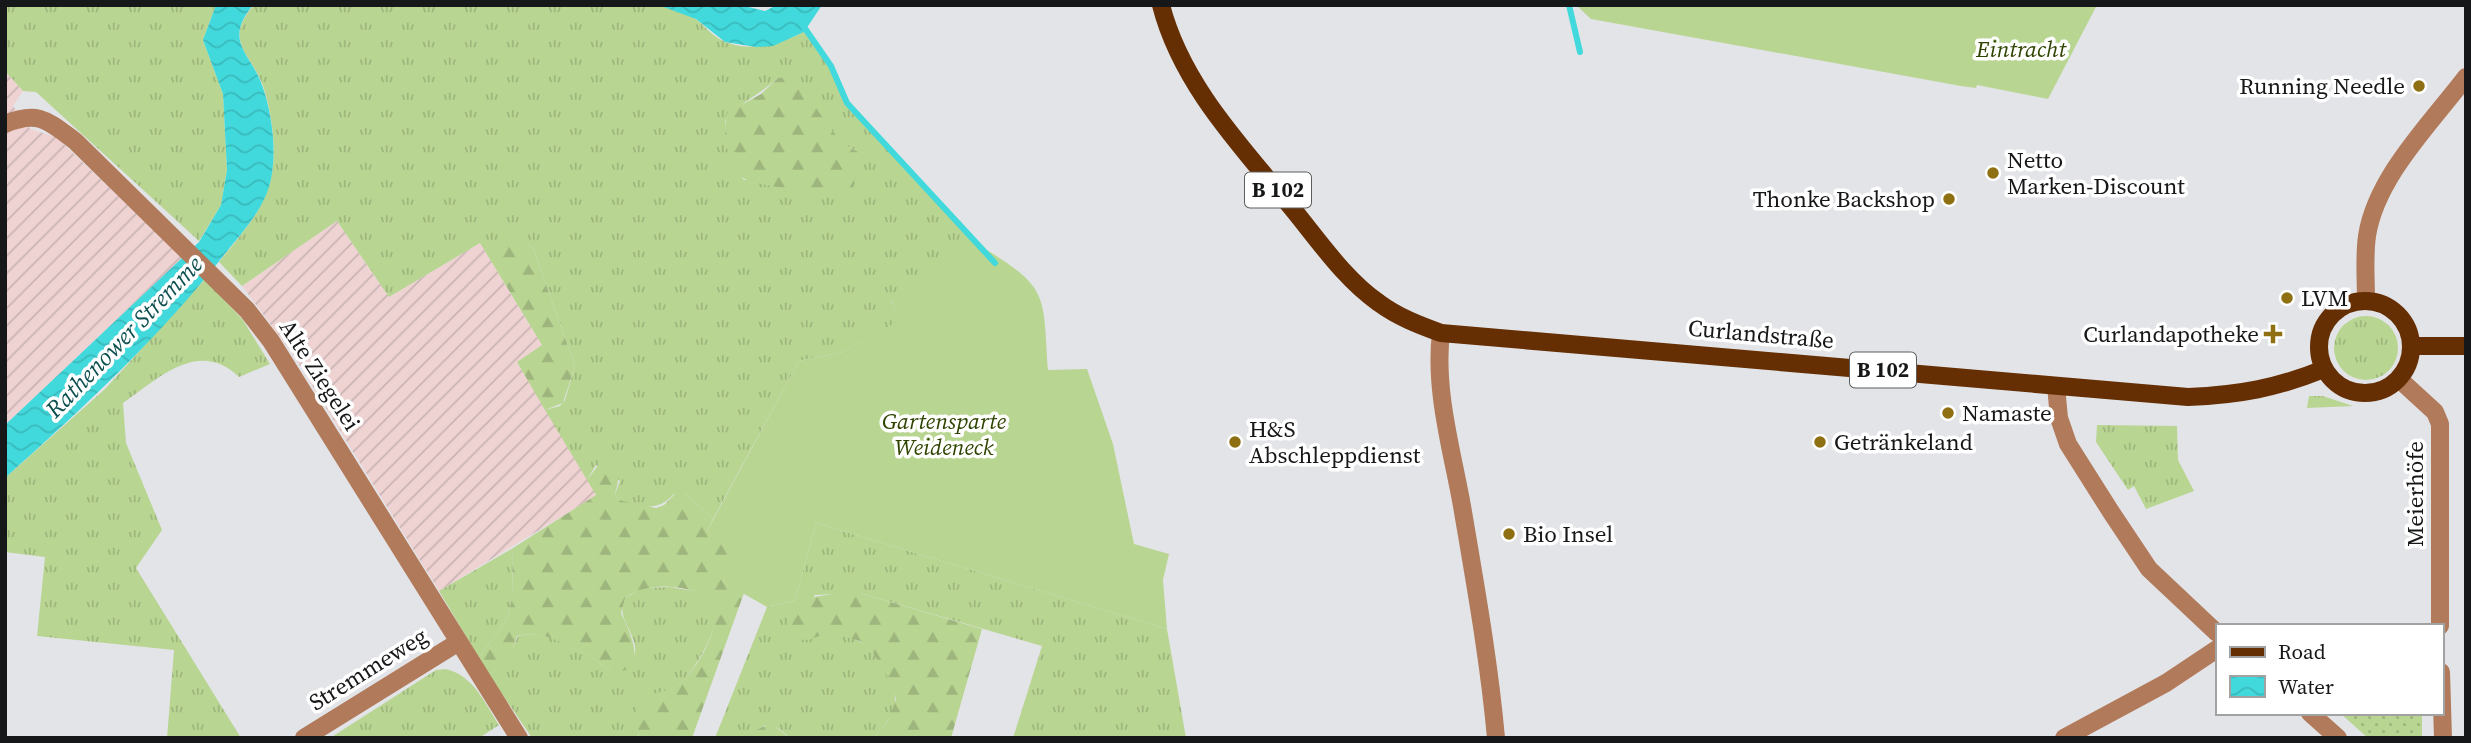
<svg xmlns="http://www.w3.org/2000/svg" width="2471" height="743" font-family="'Source Serif 4',serif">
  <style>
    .industrial { fill: url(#industrial-furrows) }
    .grass { fill: url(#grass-tufts); fill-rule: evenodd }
    .forest { fill: url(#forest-firs) }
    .park { fill: url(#park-dots) }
    .garden { fill: #b9d592 }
    .water { fill: url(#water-waves) }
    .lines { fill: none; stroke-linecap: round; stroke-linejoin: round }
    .stream { stroke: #42d9dc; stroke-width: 6 }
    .minor { stroke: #b17a5a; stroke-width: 18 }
    .tertiary { stroke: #b17a5a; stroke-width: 18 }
    .primary { stroke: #652f03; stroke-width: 18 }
    .poi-dot { fill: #8e6f12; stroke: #fff; stroke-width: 2.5 }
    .labels { text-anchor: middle; stroke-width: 7; stroke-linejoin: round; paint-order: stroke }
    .shield { fill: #fff; stroke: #5c5d5d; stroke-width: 2 }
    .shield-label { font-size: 21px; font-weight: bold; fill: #161718 }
    .park-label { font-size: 23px; font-style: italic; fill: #2f4400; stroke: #fff }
    .poi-label { font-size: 23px; fill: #161718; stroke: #fff; text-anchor: start }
    .street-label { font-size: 23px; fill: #161718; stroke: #fff }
    .water-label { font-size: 24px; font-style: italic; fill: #0e4f50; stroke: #fff }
  </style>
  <defs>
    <pattern id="industrial-furrows" width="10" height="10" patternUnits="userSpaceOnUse" patternTransform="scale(1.75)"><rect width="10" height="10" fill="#eed3d2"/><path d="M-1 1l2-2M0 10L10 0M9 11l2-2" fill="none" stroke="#cbb4b4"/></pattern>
    <pattern id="grass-tufts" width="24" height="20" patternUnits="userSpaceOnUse" patternTransform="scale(1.75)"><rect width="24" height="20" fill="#b9d592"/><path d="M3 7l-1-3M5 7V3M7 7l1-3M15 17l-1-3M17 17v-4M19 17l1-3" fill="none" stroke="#9eb67d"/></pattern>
    <pattern id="forest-firs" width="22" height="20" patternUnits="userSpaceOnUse" patternTransform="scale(1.75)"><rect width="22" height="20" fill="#b9d592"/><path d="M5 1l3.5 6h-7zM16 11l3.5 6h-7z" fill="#9eb67d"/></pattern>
    <pattern id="park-dots" width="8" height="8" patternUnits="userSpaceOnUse" patternTransform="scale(1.75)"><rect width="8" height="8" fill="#b9d592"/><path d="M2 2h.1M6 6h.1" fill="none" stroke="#9eb67d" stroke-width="1.8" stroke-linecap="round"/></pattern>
    <pattern id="water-waves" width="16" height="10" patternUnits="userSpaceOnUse" patternTransform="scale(1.75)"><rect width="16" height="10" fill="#42d9dc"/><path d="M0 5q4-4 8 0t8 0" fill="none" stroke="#39babc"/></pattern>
  </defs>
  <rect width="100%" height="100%" fill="#e3e4e8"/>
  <!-- industrial -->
  <path class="industrial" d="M5,71L23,91L13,106L30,129L56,137L183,257L5,425Z
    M337,221L389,297L480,243L542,345L517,362L597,495L439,591L292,353L242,286Z"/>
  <!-- grass -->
  <path class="grass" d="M5,5H216L203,40L223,94L227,170L221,205L199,241L36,92L23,91L5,71Z
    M254,5H658C670,9 683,12 694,18C702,23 708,31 715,36C741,55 778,45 804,32L830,68L848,101L984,248L978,245L891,301L901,320L843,352L799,361L713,519L685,493L674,494C658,512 639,508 618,500L615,494L620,481L596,465L587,480L545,410L560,406L565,400L575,366L533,248L525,242L480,243L389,297L337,221L242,286L219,262C238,238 262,213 270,182C278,153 272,114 263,86C251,53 222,42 254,5ZM778,78L844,145L855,150L744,180C729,165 725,140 725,120C742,101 759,95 778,78Z
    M205,279L243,320L270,364L239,377C199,338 159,378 123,403L126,443L162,530L136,568L241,738H167L174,650L37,636L45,557L5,552V478L105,389Z
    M2334 348a32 32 0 1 1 64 0a32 32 0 1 1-64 0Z
    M2309,396H2323L2353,406L2307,408Z
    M2097,425L2177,426L2178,460L2194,491L2146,509L2134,486L2128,490L2096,442Z
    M816,523L1167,629L1186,738H1013L1042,646L860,593L815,595L784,638C805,642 820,631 838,634C844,636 853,638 859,641C874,649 896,682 895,700C895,715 883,727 874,738H790C760,711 766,733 739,738C731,739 722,738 715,738L767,607L795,600Z
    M513,548L512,598L507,619L479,658L439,591Z
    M671,587C683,590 703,590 713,599C729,614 695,670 682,682C676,688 665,690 659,696C650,704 644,723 638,734L639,738H532L489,675L508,660L518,636C549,628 587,654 611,671L635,654C638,633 614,617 625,598L642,588Z
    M446,669C474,676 484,702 499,725L479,738H330L436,670Z"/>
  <!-- forest -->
  <path class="forest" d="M788,77C817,96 824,135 858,152L853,190L848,194C837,198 748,185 740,176C727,161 722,133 727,113L761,94L778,78Z
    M515,240L525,242L533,248L575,366L563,403L545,410L517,362L542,345L480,243Z
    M602,460H607C622,472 619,479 615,494L618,500L656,508L664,505L677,492L685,493L713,519L707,531L734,553L723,582L744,593L692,738H639L635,706C643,692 664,694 678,685C696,673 726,620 713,599C688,585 649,580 625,598L621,613C629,630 652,676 611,671C587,654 548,628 517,636L509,660L489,675L479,658L507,619L512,598L513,548L596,495L587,480Z
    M839,593H860L982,629L951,738H874L888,721L896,699L890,681L873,653L860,641L836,634H824L809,640L784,639L795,600Z
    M770,723L790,738H741Z"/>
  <!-- park -->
  <path class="park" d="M2340,713H2422V738H2368Z"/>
  <!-- garden -->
  <path class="garden" d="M1576,5H2097L2048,99L1977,85L1976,88L1961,86L1591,19Z
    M979,245C1049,288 1043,292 1048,370L1087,369L1113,444L1134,544L1169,554L1163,580L1167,629L816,523L795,600L767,607L723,582L733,553L707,531L799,361L843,352L900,320L891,300L935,265Z"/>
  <!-- water -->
  <path class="water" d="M216,5H253C223,42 250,52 262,85C272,113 277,150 271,179C265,209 242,232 224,255C159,338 83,408 5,478V425L199,242L221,205L227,170L223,94L203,40Z
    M658,5H740L765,11L777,5H822L804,32L773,46L756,47L725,42L696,19Z"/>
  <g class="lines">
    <!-- stream -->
    <path class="stream" d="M1569,5L1580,52
      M802,24L831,66L847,103L995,263"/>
    <!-- minor -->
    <path class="minor" d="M5,124C39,110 48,121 75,141L247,310L271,341L519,738
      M1441,333C1434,390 1452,450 1462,506C1475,583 1489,660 1496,738
      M2399,379L2435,412L2440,424V626
      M2056,386L2059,418L2068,444L2111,512L2149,569L2217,633
      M2441,672L2443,738
      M2310,713L2338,738
      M304,738L457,643
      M2064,738L2166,683L2217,649"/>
    <!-- tertiary -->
    <path class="tertiary" d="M2366,301C2366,280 2364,257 2367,236C2376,177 2431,123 2466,77"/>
    <!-- primary -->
    <path class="primary" d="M1161,5C1182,87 1245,150 1296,213C1321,244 1346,280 1379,303C1398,317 1419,325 1441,333L2188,397C2239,395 2277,388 2324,369
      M2319 347a46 46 0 1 1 92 0a46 46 0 1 1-92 0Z
      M2412,346H2466"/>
  </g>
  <!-- markers -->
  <g class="poi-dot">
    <circle cx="2419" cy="86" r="7"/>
    <circle cx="1993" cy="173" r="7"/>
    <circle cx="1949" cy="199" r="7"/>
    <circle cx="2287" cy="298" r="7"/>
    <path d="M2269.5 323.5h7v7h7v7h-7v7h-7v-7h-7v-7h7z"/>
    <circle cx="1948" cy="413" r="7"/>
    <circle cx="1235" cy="442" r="7"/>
    <circle cx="1820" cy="442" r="7"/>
    <circle cx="1509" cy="534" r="7"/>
  </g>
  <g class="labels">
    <!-- shield labels -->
    <g class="shield">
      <rect x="1245" y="172.5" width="66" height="35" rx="5"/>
      <rect x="1850" y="352.5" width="66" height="35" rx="5"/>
    </g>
    <g class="shield-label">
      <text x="1278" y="197">B 102</text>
      <text x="1883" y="377">B 102</text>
    </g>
    <!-- park labels -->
    <g class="park-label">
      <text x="2021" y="57">Eintracht</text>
      <text x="944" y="429">Gartensparte<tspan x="944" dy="26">Weideneck</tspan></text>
    </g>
    <!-- poi labels -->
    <g class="poi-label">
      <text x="2405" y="94" text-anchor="end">Running Needle</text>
      <text x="2007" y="168">Netto<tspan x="2007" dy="26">Marken-Discount</tspan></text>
      <text x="1935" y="207" text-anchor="end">Thonke Backshop</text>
      <text x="2301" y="306">LVM</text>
      <text x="2259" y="342" text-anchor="end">Curlandapotheke</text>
      <text x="1962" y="421">Namaste</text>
      <text x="1249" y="437">H&amp;S<tspan x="1249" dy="26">Abschleppdienst</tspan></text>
      <text x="1834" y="450">Getränkeland</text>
      <text x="1523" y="542">Bio Insel</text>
    </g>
    <!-- street labels -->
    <g class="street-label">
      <text transform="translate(1761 334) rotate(5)" y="8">Curlandstraße</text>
      <text transform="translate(320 375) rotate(57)" y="8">Alte Ziegelei</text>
      <text transform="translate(2415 494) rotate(-90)" y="8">Meierhöfe</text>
      <text transform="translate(368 669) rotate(-32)" y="8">Stremmeweg</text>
    </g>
    <!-- water labels -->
    <g class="water-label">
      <text transform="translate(124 337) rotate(-46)" y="8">Rathenower Stremme</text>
    </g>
  </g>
  <!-- border -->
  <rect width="2471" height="743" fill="none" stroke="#161718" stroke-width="14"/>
  <!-- legend -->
  <rect x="2216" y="624" width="228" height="91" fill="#ffffff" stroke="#a2a2a3" stroke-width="2"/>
  <rect x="2230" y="647" width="35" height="10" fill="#652f03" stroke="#a2a2a3" stroke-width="2"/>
  <text x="2278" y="659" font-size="21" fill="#161718">Road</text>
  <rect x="2230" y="676" width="35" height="21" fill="url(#water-waves)" stroke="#a2a2a3" stroke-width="2"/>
  <text x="2278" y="694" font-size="21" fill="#161718">Water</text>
</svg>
